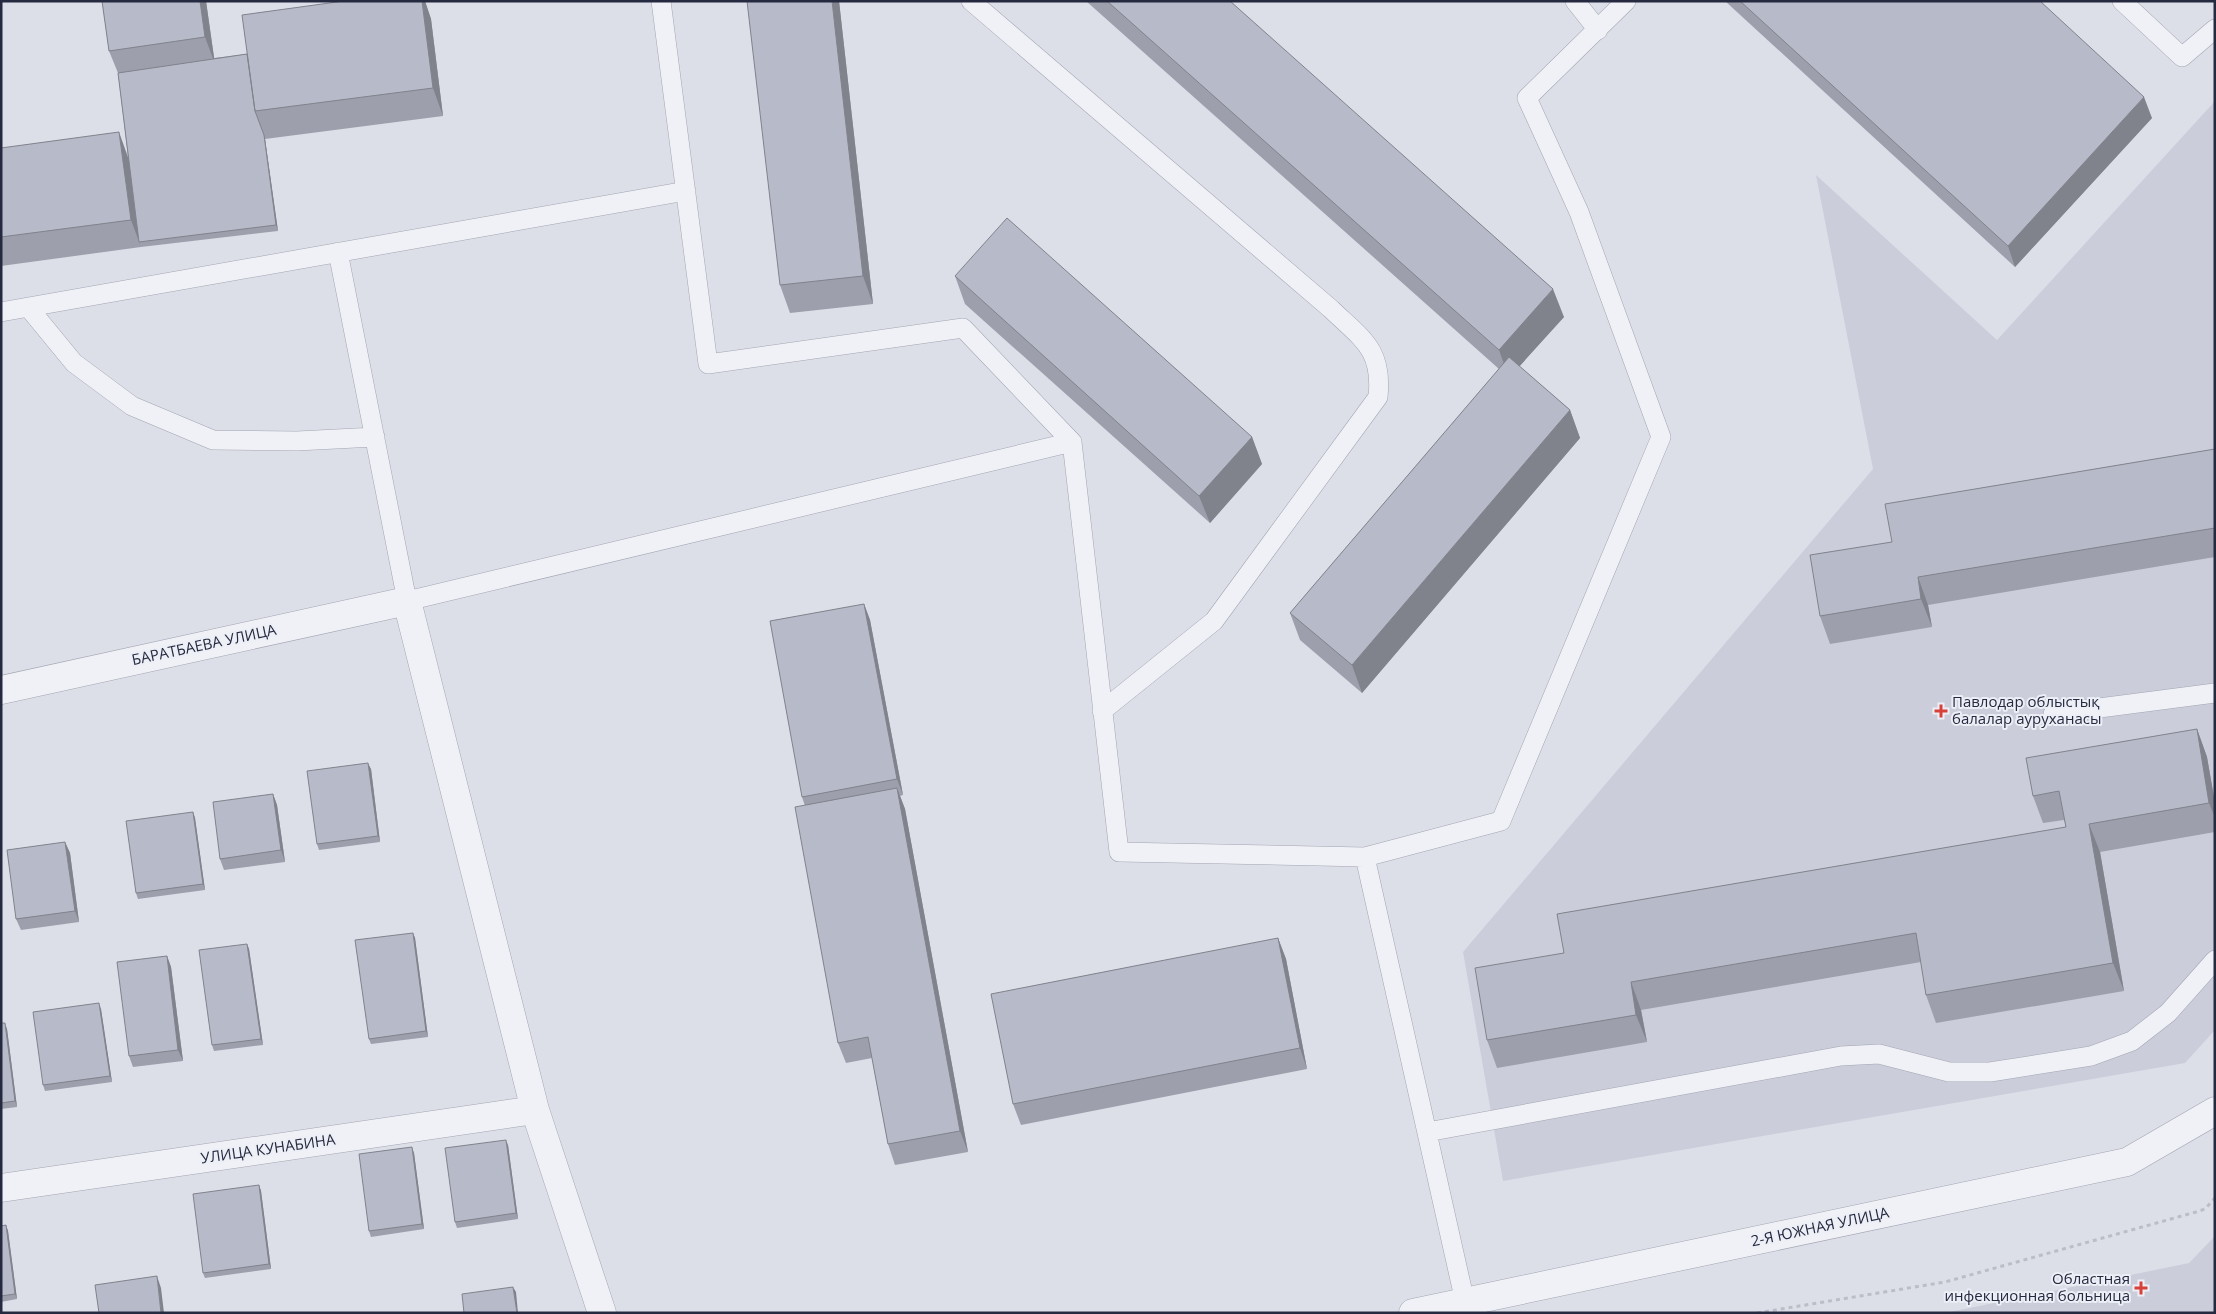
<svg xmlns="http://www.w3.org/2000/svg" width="2216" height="1314" font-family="'Open Sans',sans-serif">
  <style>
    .built { fill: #cbceda }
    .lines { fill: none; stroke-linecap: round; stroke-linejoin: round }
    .lane-casing { stroke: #a2a5b2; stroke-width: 20 }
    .street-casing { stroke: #a2a5b2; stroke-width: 29 }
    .path { stroke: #bbbdc7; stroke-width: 3; stroke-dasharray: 4 4; stroke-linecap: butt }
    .lane { stroke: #f0f1f6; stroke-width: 19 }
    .street { stroke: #f0f1f6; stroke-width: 28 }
    .wall { fill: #9da0ac }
    .shaded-wall { fill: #80828c }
    .building { fill: #b7bac8; stroke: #80828c }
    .poi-dot { fill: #d74139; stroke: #edeff6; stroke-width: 2 }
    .labels { text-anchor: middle; stroke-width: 4; stroke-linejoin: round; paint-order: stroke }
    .street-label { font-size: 15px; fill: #262a40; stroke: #edeff6 }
    .poi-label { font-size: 15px; fill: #262a40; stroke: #edeff6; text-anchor: start }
  </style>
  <rect width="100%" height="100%" fill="#dddfe8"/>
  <!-- built -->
  <path class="built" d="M2215,101V1030L2185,1063L1503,1181L1463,952L1873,469L1816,175L1997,340Z
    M2215,1236V1313H1945L2189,1263Z"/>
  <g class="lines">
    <!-- lane casing -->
    <g class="lane-casing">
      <path id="lane" d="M971,1L1331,309C1362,339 1383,349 1378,397L1214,621L1102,711
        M1575,1L1598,30
        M2122,1L2182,57L2215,29
        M338,252L407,601L1072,442L963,328L708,364L661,1
        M28,307L74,363L132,406L213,440L297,441L375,437
        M1,312L686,191
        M1072,442L1119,852L1365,857L1501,821L1661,437L1579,212L1527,98L1626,1
        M2053,714L2215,693
        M1365,857L1465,1302
        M1427,1132L1841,1056L1879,1054L1949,1072H1990L2091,1056L2132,1041L2168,1013L2215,960"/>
    </g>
    <!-- street casing -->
    <g class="street-casing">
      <path id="street" d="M1,690L407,601L535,1110L602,1313
        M1,1188L535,1110
        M1413,1313L2127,1162L2215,1111"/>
    </g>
    <!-- path -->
    <path class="path" d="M1757,1313L1945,1282L2196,1212L2205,1209L2215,1198"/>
    <!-- lane -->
    <use href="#lane" class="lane"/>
    <!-- street -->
    <use href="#street" class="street"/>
  </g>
  <!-- wall -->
  <path class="wall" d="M102,1H206L214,58L247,54L344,1H425L431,19L443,116L265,139L278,231L141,247L1,266V148L128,157L118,73L109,51Z
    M839,1L873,304L790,313L780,285Z
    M1086,1H1230L1564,317L1519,366L1570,410L1580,438L1362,693L1300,640L1290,613L1499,369Z
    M1725,1H2040L2152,118L2015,267Z
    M955,276L1252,437L1262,464L1210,523L965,304Z
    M2215,449V557L1928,605L1932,627L1830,644L1820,616L1892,542Z
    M864,604L870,620L903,795L900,796L905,809L968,1152L895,1165L888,1144L872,1058L846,1063L838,1043L805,806L802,797Z
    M2197,729L2207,757L2215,803V832L2100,852L2124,991L1936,1023L1926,995L1921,962L1641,1010L1647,1042L1497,1068L1487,1040L1564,953L2066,827L2064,820L2043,823L2033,796Z
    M371,769L380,842L319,850L317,844Z
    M273,794L277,805L285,862L224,870L220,859Z
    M193,812L195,818L205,890L138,899L136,893Z
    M65,842L70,853L79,922L21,930L16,919Z
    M413,933L415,938L428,1037L371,1044L369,1039Z
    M1278,938L1286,959L1307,1069L1021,1125L1013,1104Z
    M247,944L249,949L263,1045L214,1051L212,1045Z
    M167,956L171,967L183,1061L133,1067L129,1056Z
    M101,1009L112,1082L45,1091L43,1085Z
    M1,1023L7,1029L17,1107L1,1109Z
    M508,1145L518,1219L457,1228L455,1222Z
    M414,1153L424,1229L371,1237L369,1231Z
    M259,1185L261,1191L271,1269L205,1278L203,1273Z
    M6,1225L8,1231L17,1299L1,1302V1226Z"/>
  <!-- shaded-wall -->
  <path class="shaded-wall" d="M200,1H206L215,64L205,37Z
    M422,1H425L431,19L443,116L433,88Z
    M832,1H839L873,304L863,276Z
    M2144,97L2152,118L2015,267L2008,246Z
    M119,132L129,160L139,242L141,247L131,220Z
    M264,135L265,139L278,231L276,225Z
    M1553,289L1564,317L1509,378L1499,350Z
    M1570,410L1580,438L1362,693L1352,665Z
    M1252,437L1262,464L1210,523L1199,496Z
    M1918,577L1928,605L1932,627L1921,599Z
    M864,604L870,620L903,795L897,779Z
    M2197,729L2207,757L2215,803V818L2209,803Z
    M368,763L371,769L380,842L378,836Z
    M897,788L905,809L968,1152L960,1131Z
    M273,794L277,805L285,862L281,850Z
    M193,812L195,818L205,890L203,884Z
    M2089,824L2100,852L2124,991L2113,963Z
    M65,842L70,853L79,922L75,911Z
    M413,933L415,938L428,1037L426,1031Z
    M1278,938L1286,959L1307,1069L1300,1048Z
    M247,944L249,949L263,1045L261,1039Z
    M167,956L171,967L183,1061L178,1050Z
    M1631,982L1641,1010L1647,1042L1636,1015Z
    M99,1003L101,1009L112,1082L110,1076Z
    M5,1023L7,1029L17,1107L15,1101Z
    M506,1140L508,1145L518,1219L516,1213Z
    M412,1147L414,1153L424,1229L422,1224Z
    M259,1185L261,1191L271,1269L269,1264Z
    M6,1225L8,1231L17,1299L15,1294Z
    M157,1276L161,1288L164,1313H161Z
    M513,1287L516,1292L518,1313H517Z"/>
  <!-- building -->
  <path class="building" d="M102,1H200L205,37L109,51Z
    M344,1H422L433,88L255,111L242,15Z
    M747,1H832L863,276L780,285Z
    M1107,1H1230L1553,289L1499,350Z
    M1740,1H2040L2144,97L2008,246Z
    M247,54L255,111L264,135L276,225L139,242L118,73Z
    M119,132L131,220L1,237V148Z
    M1007,218L1252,437L1199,496L955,276Z
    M1509,357L1570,410L1352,665L1290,613Z
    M2215,449V528L1918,577L1921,599L1820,616L1810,555L1892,542L1885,504Z
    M864,604L897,779L802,797L770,621Z
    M2197,729L2209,803L2089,824L2113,963L1926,995L1916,933L1631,982L1636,1015L1487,1040L1475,968L1564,953L1557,914L2066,827L2059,791L2033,796L2026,758Z
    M368,763L378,836L317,844L307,771Z
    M897,788L960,1131L888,1144L868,1037L838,1043L795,807Z
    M273,794L281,850L220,859L213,802Z
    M193,812L203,884L136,893L126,821Z
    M65,842L75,911L16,919L7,850Z
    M413,933L426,1031L369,1039L355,940Z
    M1278,938L1300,1048L1013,1104L991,994Z
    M247,944L261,1039L212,1045L199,950Z
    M167,956L178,1050L129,1056L117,962Z
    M99,1003L110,1076L43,1085L33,1012Z
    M1,1023H5L15,1101L1,1103Z
    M506,1140L516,1213L455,1222L445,1148Z
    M412,1147L422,1224L369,1231L359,1154Z
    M259,1185L269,1264L203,1273L193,1194Z
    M6,1225L15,1294L1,1296V1226Z
    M157,1276L161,1313H99L95,1285Z
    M513,1287L517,1313H464L462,1294Z"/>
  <!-- markers -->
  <g class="poi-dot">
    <path d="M1938.5 703.5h5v5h5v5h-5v5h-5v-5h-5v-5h5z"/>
    <path d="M2138.5 1280.5h5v5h5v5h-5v5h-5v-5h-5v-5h5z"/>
  </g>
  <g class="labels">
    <!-- street labels -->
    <g class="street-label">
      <text transform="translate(204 645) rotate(-12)" y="5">БАРАТБАЕВА УЛИЦА</text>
      <text transform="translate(268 1149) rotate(-8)" y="5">УЛИЦА КУНАБИНА</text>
      <text transform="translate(1820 1227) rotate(-12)" y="5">2-Я ЮЖНАЯ УЛИЦА</text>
    </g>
    <!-- poi labels -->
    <g class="poi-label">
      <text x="1952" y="707">Павлодар облыстық<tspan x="1952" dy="17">балалар ауруханасы</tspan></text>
      <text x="2130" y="1284" text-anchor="end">Областная<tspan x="2130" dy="17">инфекционная больница</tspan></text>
    </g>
  </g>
  <!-- border -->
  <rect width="2216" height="1314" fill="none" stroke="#262a40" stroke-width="5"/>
</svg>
